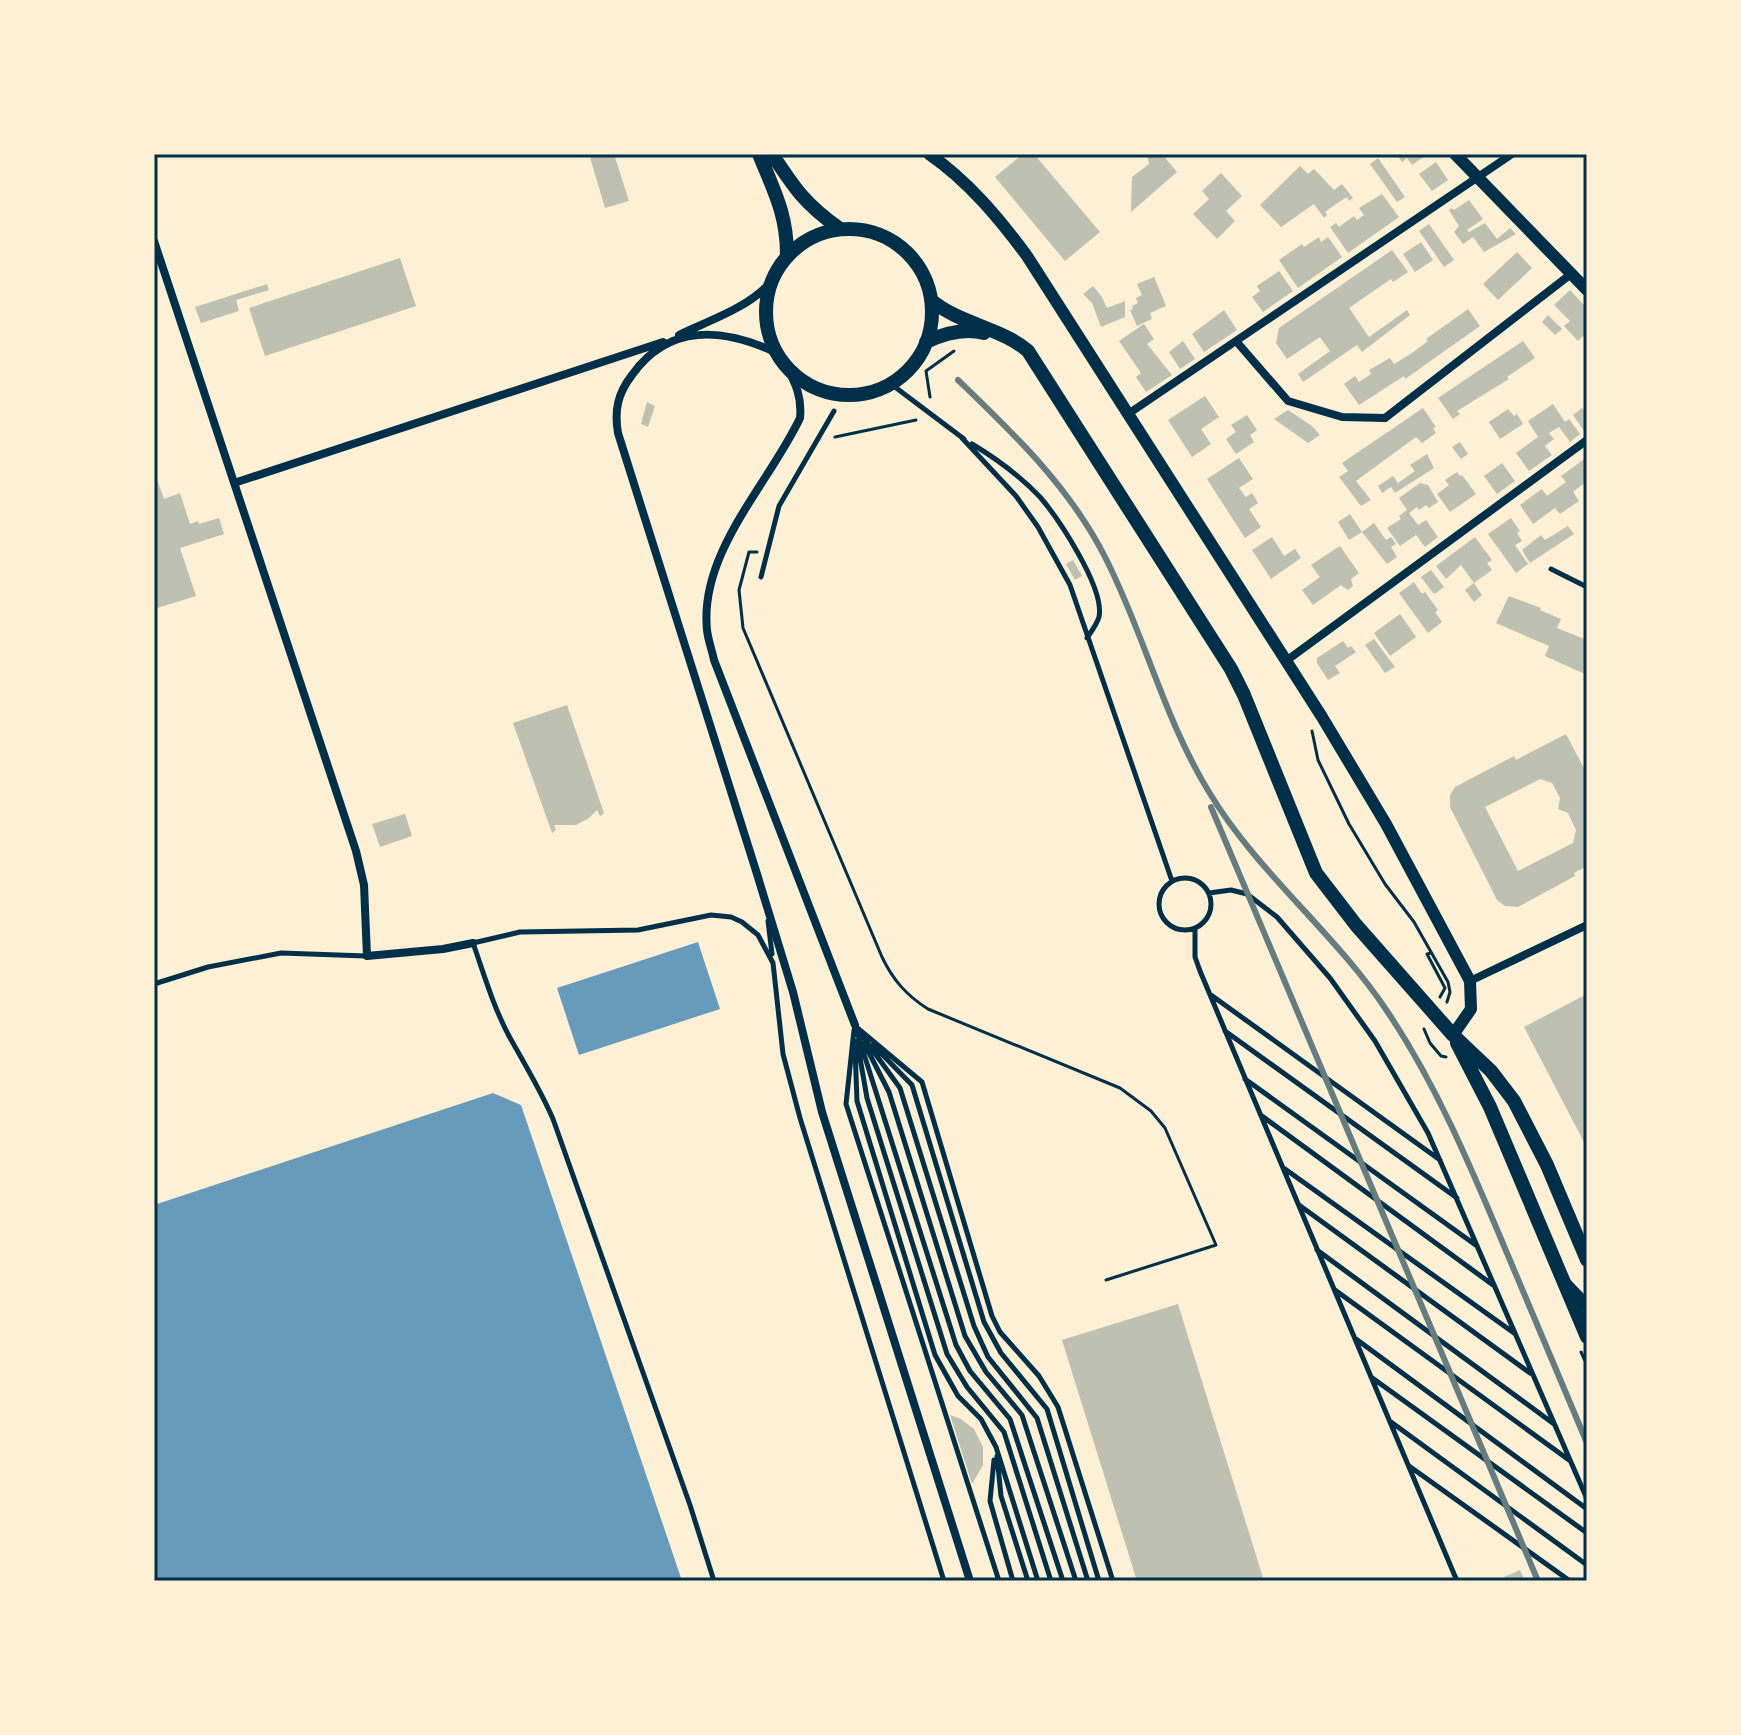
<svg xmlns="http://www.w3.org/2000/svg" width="1741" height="1735" font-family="'Archivo Narrow',sans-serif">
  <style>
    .water { fill: #669bbc }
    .building { fill: #bec0b2; fill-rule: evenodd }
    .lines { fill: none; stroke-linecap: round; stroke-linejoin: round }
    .path { stroke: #003049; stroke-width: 3 }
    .service { stroke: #003049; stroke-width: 5 }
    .minor { stroke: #003049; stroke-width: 8 }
    .tertiary { stroke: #003049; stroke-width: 12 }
    .primary { stroke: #003049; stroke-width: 14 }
    .rail { stroke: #657d81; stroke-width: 6 }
    .neatline { fill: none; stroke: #003049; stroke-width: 3 }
  </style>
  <rect width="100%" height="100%" fill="#fdf0d5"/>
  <!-- water -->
  <path class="water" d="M698,942L720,1009L579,1055L557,988Z
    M493,1093L521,1105L682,1581H154V1205Z"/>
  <!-- building -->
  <path class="building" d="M589,154H614L629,201L605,208Z
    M1023,154H1034L1100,232L1065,261L995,177Z
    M1147,154H1162L1177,172L1131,212L1132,177L1149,164Z
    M1401,154H1428L1412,165L1407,158L1402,162L1398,156Z
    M1378,158L1405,197L1397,202L1370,164Z
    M1436,162L1448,180L1432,191L1419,174Z
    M1300,166L1308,174L1314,169L1334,190L1342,184L1353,198L1349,201L1347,197L1336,204L1325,212L1327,215L1324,218L1314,204L1281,227L1260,205Z
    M1221,173L1242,196L1226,211L1235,221L1217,239L1193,214L1209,199L1202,191Z
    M1382,194L1399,217L1348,253L1330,227L1336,223L1339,227L1354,216L1357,220L1364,215L1359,208Z
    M1469,200L1483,219L1467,230L1469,232L1485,223L1497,239L1510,228L1516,234L1484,252L1473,237L1463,244L1454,232L1459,226L1449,210L1452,208L1454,210Z
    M1429,224L1454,260L1444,267L1419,231Z
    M1319,237L1321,242L1328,237L1342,257L1298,288L1279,260L1302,244L1304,247Z
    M1421,242L1433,260L1415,272L1403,254Z
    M1392,250L1408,272L1393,282L1391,279L1349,308L1369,337L1407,310L1410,315L1362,352L1357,345L1303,382L1298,374L1330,351L1320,337L1287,359L1276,343L1279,328Z
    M1517,252L1532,268L1498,300L1483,284Z
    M400,258L416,306L265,356L249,308Z
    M1279,271L1293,291L1263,312L1252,297L1260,291L1257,286Z
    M1154,277L1166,306L1150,313L1152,319L1137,326L1130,310L1133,309L1132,306L1138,303L1136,298L1142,295L1137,284Z
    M267,284L269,290L236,300L239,311L201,323L195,307Z
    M1093,286L1102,297L1107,308L1125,301V317L1101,327L1092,303L1083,294Z
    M1570,290L1587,308V340L1583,336L1578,341L1564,326L1570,321L1554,305Z
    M1468,309L1480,326L1405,379L1404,376L1359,405L1344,384L1355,376L1359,382L1371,374L1369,370L1390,358L1394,364L1412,353L1428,341L1426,339Z
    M1224,310L1237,330L1204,352L1192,334Z
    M1548,315L1562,329L1555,335L1542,322Z
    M1144,324L1154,339L1147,344L1172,375L1146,392L1136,377L1141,373L1119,341Z
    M1183,341L1195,359L1180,369L1169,352Z
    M1523,341L1535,358L1507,377L1509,379L1457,411L1460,414L1453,419L1438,398Z
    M1205,396L1219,417L1201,429L1211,444L1192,457L1168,420Z
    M647,402L655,406L648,427L641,424Z
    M1553,404L1565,422L1569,419L1580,434L1570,442L1559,427L1549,433L1554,439L1545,446L1552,455L1529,471L1516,453L1538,437L1528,421Z
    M1423,408L1436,427L1433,428L1436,433L1422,443L1416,437L1356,481L1371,500L1361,506L1339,477L1348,471L1342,463Z
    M1582,408L1587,415V429L1584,431L1573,415Z
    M1508,409L1514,416L1517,414L1523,424L1500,439L1489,422Z
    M1288,410L1312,426L1320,435L1308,443L1274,419Z
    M1247,415L1257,430L1250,435L1254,442L1236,454L1226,439L1236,432L1231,425Z
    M1460,442L1468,454L1461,459L1452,447Z
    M1427,454L1434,468L1395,493L1391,487L1382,493L1378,486L1393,476L1398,483L1415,471L1410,465Z
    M1587,457V481L1573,492L1579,501L1560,514L1555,508L1533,524L1520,505L1542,489L1547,496L1566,482L1561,476Z
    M1239,458L1253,479L1239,488L1246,497L1252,493L1258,503L1249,509L1261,527L1245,538L1207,479Z
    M1502,463L1515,481L1497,494L1484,476Z
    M154,471L164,499L180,493L190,524L198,521L199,524L219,518L224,534L180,548L196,596L154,609Z
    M1457,472L1460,476L1462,475L1476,494L1450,512L1437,494L1449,485L1445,480Z
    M1420,483L1428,485L1438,502L1429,508L1426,505L1419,510L1417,507L1409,513L1418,525L1426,520L1438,537L1425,547L1416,535L1400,546L1387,528L1401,519L1399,516L1407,510L1399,498Z
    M1350,514L1362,532L1374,523L1386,540L1391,537L1396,544L1391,547L1397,557L1387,564L1362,532L1349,540L1338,522Z
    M1511,518L1520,531L1517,533L1522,541L1515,545L1528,564L1516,573L1488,534Z
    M1568,526L1574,534L1530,563L1522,550L1541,535L1545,540Z
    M1272,537L1284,556L1295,549L1301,558L1271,579L1252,550Z
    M1475,537L1492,560L1487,563L1492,570L1474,583L1461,565L1446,579L1436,566Z
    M1340,546L1359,573L1351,579L1353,586L1348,590L1341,585L1313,605L1302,590L1320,577L1311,565Z
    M1073,560L1082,576L1075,580L1066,564Z
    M1431,570L1444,587L1436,593H1433L1421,577Z
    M1414,582L1422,594L1425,592L1438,610L1435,612L1442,622L1428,633L1399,593Z
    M1474,583L1482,595L1474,602L1465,590Z
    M1509,596L1541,608L1540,610L1561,619L1557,628L1587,640V675L1545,656L1549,646L1496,623Z
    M1400,614L1416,637L1390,656L1374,633Z
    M1374,639L1395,667L1385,673L1365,645Z
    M1343,641L1348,648L1351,646L1356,652L1335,666L1340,673L1328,680L1317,663V658Z
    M567,705L604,813L600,816L597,810L589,818L576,825H554L556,830L552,833L513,723Z
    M1566,734L1587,774V866L1574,873L1575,876L1518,907L1505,906L1497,900L1450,807V795L1455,787L1514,756L1516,760ZM1540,779L1552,783L1560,798L1558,809L1568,813L1576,830L1573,843L1518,871L1485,807Z
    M405,814L412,836L380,847L372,824Z
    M1587,994V1148L1524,1027Z
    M1178,1304L1264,1581H1137L1075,1382L1062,1340Z
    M950,1415L961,1419L974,1429L983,1447V1465L972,1484Z
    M1520,1570L1525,1581H1506L1504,1577Z"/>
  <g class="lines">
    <!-- path -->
    <path class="path" d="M930,397L926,371L954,351
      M835,437L916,420
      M757,552H749L739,590L743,628L882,957C893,980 906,995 928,1009L1120,1088L1151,1111L1165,1128L1216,1245L1106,1280
      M1312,731L1318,760L1349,824L1385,884L1414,922L1448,982L1450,992L1447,1002
      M1431,953L1427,954L1445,988L1440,997
      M1424,1029L1430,1043L1441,1056L1446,1057
      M1581,1352L1587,1365"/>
    <!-- service -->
    <path class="service" d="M891,384L964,439
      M962,438L1016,496L1038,527L1070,585L1172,881
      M972,444C997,459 1020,476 1040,497C1058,518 1105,588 1099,617C1097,624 1091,632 1087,638
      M1551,569L1587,587
      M761,577L779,506L834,411
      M1159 904a26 26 0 1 1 52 0a26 26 0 1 1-52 0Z
      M1209,893L1231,890L1247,894L1277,917L1330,978L1375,1041L1428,1133L1587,1499
      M768,921L772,954
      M1195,929V957L1200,971L1457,1581
      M154,984L208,967L281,953L366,956
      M1211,995L1440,1160
      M855,1026L922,1082L992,1316L1000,1332L1039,1376L1058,1407L1113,1581
      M854,1030L846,1104L999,1581
      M1225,1031L1457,1198
      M857,1032L956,1345L970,1371L1010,1419L1063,1581
      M861,1034L900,1088L974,1326L988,1357L1037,1418L1088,1581
      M857,1041L867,1098L947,1354L967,1387L1004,1432L1051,1581
      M864,1043L889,1092L965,1336L986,1372L1022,1415L1076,1581
      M873,1045L912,1085L984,1322L1001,1353L1047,1409L1099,1581
      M855,1048L857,1101L935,1355L958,1396L981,1419L996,1447L1038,1581
      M1245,1079L1477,1246
      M1262,1116L1493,1285
      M1285,1169L1514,1333
      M1299,1205L1530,1373
      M1317,1250L1554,1424
      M1335,1290L1569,1460
      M1356,1339L1587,1509
      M1371,1377L1587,1533
      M1391,1422L1587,1565
      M997,1456L1001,1496L1028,1581
      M994,1460L990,1501L1013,1581
      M1409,1466L1570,1581
      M714,1581L690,1505L553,1119C540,1089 525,1065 509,1036C493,1006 484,974 473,943L520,932L638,930L711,915L731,917L742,922L758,935L773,963L783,1054L800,1118L944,1581"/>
    <!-- minor -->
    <path class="minor" d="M154,241L356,851L364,885L367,956L443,949L473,943
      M679,335C710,320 748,308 771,282
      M1236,341L1288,401L1342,417L1385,418L1571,274
      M775,352C722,328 669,323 632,375C618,393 614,410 618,433L757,874L793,992L822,1112L970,1581
      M786,367C796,383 802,398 800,418C769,484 699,552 707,630C708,640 712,650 714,660L855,1025
      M1128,414L1512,154
      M234,483L663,342
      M1286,661L1587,440
      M1470,981L1587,925"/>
    <!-- tertiary -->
    <path class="tertiary" d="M929,154C968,181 999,218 1027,256L1322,717L1386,824L1470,981L1471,1009L1453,1035
      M1455,154L1587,290
      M1565,1283L1587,1306"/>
    <!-- primary -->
    <path class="primary" d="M759,154C774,191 787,214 787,255
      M772,154C795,189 805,204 840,229
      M766 312a83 83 0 1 1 166 0a83 83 0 1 1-166 0Z
      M931,300C959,324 1002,328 1028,351L1231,669L1244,695L1316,873L1356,925L1453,1035L1491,1071L1514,1101L1547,1165L1587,1260
      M926,342C943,334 965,328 984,333
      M1457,1043L1490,1107L1587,1337"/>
    <!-- rail -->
    <path class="rail" d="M958,380C1014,434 1069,486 1105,557C1144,633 1164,719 1209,792C1256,871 1336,934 1387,1011C1436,1084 1470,1165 1504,1246C1532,1312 1559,1377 1587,1443
      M1211,807L1538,1581"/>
  </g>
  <!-- border -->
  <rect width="1741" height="1735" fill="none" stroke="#fdf0d5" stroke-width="312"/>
  <rect x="156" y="156" width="1429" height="1423" class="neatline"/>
</svg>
